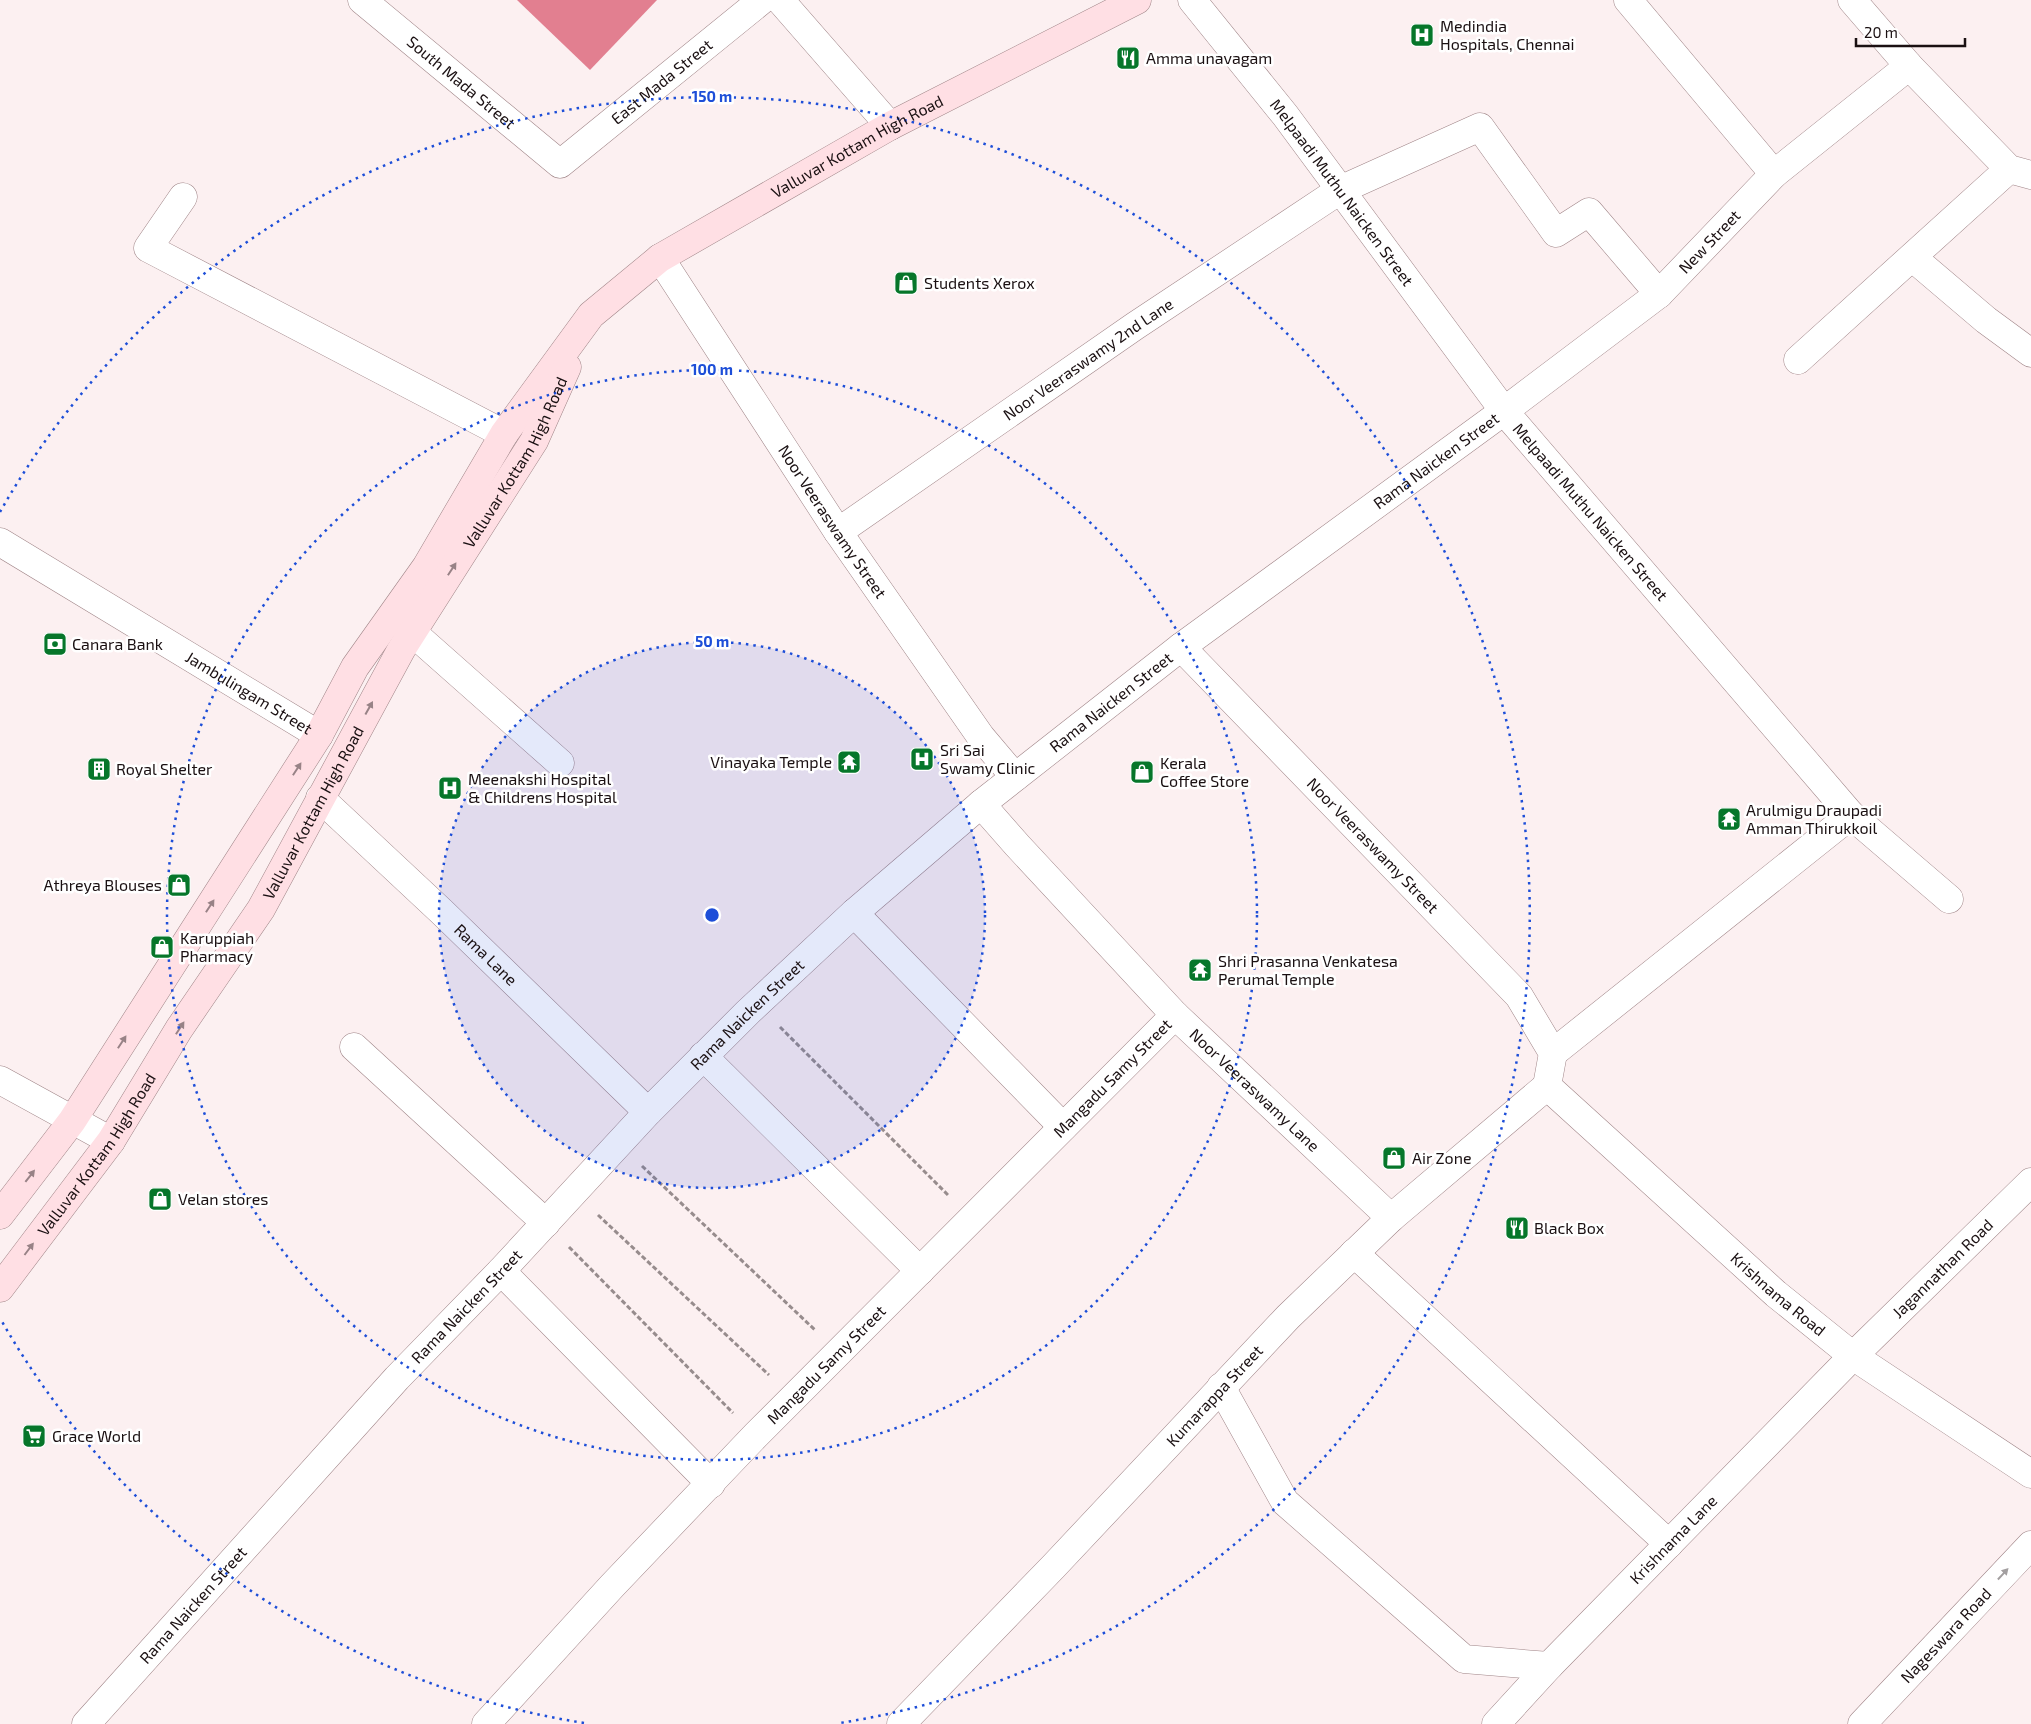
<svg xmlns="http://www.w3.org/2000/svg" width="2031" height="1724" font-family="'Exo 2',sans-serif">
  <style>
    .water { fill: #e27f90 }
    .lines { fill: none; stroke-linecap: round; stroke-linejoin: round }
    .minor-casing { stroke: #9f8487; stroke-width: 29 }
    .secondary-casing { stroke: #9f8487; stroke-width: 29 }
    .path { stroke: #978c8d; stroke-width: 3; stroke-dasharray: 5 2.5; stroke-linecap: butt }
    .minor { stroke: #fff; stroke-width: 28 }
    .secondary { stroke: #ffdfe4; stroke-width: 28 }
    .oneway { fill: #988286 }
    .oneway2 { fill: #a39fa0 }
    .ring { fill: none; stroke: #1d4ed8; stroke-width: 2.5; stroke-dasharray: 2.5 5 }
    .labels { text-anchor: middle; stroke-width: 5; stroke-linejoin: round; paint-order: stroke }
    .poi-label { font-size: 16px; fill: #1a1012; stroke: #fff; text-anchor: start }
    .street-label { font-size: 16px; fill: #1a1012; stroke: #fff }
    .centre { fill: #1d4ed8; stroke: #fff; stroke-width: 2.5 }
    .ring-label { font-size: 15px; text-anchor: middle; font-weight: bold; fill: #1d4ed8; stroke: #fff; stroke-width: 5; stroke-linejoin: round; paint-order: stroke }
  </style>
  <rect width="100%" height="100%" fill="#fcf0f1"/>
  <!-- water -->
  <path class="water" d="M517,0H657L590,70Z"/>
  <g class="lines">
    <!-- minor casing -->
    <g class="minor-casing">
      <g id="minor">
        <path id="s1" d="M362,0L560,164L762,0"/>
        <path d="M780,0L890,126"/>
        <path id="s2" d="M1192,0L1285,115L1504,411L1851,815L1949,899"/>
        <path d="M1628,0L1774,174"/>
        <path d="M1852,0L1909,66L2009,169L2031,175"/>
        <path d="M183,197L148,248L504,434"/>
        <path id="s3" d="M660,258L838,532L981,737L1015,777"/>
        <path d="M1913,258L1986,320L2031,353"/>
        <path d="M1798,360L2009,169"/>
        <path id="s4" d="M838,532L1135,326L1340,190L1480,127L1556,233L1589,212L1659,294"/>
        <path id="s5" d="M0,542L319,735"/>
        <path d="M412,632L560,763"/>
        <path id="s6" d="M1181,647L1519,996L1553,1053L1547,1086"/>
        <path id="s7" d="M320,798L442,912L648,1112"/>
        <path id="s8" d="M981,804L1017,845L1175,1015L1391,1218"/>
        <path d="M854,913L1063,1127"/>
        <path d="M354,1047L546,1223"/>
        <path d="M1553,1053L1851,815"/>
        <path d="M703,1056L920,1271"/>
        <path d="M0,1080L111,1141"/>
        <path id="s9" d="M1547,1086L1776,1294L1853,1356L2031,1474"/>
        <path d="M1354,1253L1669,1544"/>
        <path d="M501,1271L711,1484"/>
        <path d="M1221,1387L1285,1502L1464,1659L1549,1666"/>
        <path id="s10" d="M86,1724L397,1378L501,1271L648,1112L748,1012L854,913L981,804L1181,647L1504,411L1659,294L1774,174L1909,66"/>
        <path id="s11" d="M486,1724L612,1586L756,1435L1175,1015"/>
        <path id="s12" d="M901,1724L1053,1567L1288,1317L1391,1218L1547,1086"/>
        <path id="s13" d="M1496,1724L1549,1666L1853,1356L2031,1182"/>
        <path id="s14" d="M1862,1724L2031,1545"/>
      </g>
    </g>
    <!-- secondary casing -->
    <g class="secondary-casing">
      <g id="secondary">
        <path id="s15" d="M0,1215L72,1121L319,735L355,667L426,567L504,434L591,315L660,258L890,126L1137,0"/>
        <path id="s16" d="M0,1288L111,1141L179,1029L261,909L401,650L534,441L567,367"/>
      </g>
    </g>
    <!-- path -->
    <path class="path" d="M780,1027L949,1196
      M642,1166L815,1330
      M598,1215L769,1375
      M569,1247L733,1413"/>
    <!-- minor -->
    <use href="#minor" class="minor"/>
    <!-- secondary -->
    <use href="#secondary" class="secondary"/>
  </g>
  <!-- one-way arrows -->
  <defs><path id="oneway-solid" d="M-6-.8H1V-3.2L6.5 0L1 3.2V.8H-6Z" transform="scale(1.25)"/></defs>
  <g class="oneway">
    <use href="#oneway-solid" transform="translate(452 569) rotate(-57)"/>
    <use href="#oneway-solid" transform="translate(369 708) rotate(-61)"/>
    <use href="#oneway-solid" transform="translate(297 769) rotate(-57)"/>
    <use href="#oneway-solid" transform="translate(210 906) rotate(-57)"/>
    <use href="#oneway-solid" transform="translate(180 1028) rotate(-57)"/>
    <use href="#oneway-solid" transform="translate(122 1042) rotate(-57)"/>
    <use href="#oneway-solid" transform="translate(30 1176) rotate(-52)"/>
    <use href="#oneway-solid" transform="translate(29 1249) rotate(-53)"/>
  </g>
  <use class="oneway2" href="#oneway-solid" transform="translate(2003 1574) rotate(-47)"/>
  <!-- distance rings -->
  <circle cx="712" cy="915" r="273" fill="#1d4ed8" fill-opacity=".12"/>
  <g class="ring">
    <circle cx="712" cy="915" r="273"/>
    <circle cx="712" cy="915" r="545"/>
    <path d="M584 1723A818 818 0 0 1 0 1318M0 512A818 818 0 1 1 840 1723"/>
  </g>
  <!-- icons -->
  <defs>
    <g id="hospital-square" transform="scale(1.25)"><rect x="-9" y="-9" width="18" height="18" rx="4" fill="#06762a" stroke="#fff"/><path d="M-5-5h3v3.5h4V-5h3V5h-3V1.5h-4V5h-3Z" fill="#fff"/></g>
    <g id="restaurant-square" transform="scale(1.25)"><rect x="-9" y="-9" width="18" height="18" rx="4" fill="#06762a" stroke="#fff"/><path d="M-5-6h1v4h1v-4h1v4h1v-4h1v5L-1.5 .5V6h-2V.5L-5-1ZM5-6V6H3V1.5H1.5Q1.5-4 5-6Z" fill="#fff"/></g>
    <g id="shop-square" transform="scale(1.25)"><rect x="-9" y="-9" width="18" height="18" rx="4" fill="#06762a" stroke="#fff"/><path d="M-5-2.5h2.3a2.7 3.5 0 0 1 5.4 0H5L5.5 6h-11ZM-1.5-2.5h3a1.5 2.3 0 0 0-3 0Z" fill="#fff"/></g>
    <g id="bank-square" transform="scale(1.25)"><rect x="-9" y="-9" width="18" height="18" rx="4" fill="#06762a" stroke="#fff"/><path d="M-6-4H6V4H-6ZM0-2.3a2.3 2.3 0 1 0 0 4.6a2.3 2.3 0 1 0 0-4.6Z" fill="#fff"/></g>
    <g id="temple-square" transform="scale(1.25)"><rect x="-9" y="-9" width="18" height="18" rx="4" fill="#06762a" stroke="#fff"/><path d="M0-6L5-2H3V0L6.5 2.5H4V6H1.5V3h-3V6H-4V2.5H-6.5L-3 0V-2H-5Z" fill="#fff"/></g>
    <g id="building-square" transform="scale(1.25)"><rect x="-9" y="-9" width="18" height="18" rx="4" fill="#06762a" stroke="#fff"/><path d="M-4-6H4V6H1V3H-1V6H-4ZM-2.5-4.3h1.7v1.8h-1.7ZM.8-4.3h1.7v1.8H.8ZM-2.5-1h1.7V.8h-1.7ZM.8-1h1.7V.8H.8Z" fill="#fff"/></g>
    <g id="supermarket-square" transform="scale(1.25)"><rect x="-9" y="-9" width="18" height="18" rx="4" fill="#06762a" stroke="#fff"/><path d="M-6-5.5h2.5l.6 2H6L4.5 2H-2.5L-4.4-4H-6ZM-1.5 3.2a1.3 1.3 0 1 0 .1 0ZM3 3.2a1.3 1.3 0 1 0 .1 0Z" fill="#fff"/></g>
  </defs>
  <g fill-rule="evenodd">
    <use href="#hospital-square" x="1422" y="35"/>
    <use href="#restaurant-square" x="1128" y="58"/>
    <use href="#shop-square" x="906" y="283"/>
    <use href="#bank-square" x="55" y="644"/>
    <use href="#hospital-square" x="922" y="759"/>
    <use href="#temple-square" x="849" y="762"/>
    <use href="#building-square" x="99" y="769"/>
    <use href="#shop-square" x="1142" y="772"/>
    <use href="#hospital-square" x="450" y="788"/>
    <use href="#temple-square" x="1729" y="819"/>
    <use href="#shop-square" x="179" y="885"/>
    <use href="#shop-square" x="162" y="947"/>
    <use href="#temple-square" x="1200" y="970"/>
    <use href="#shop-square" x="1394" y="1158"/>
    <use href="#shop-square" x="160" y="1199"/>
    <use href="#restaurant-square" x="1517" y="1228"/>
    <use href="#supermarket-square" x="34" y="1436"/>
  </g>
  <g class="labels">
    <!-- poi labels -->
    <g class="poi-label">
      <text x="1440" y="32">Medindia<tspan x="1440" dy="18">Hospitals, Chennai</tspan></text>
      <text x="1146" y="64">Amma unavagam</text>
      <text x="924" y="289">Students Xerox</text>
      <text x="72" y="650">Canara Bank</text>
      <text x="940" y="756">Sri Sai<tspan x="940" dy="18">Swamy Clinic</tspan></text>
      <text x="832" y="768" text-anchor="end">Vinayaka Temple</text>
      <text x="1160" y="769">Kerala<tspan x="1160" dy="18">Coffee Store</tspan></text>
      <text x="116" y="775">Royal Shelter</text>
      <text x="468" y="785">Meenakshi Hospital<tspan x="468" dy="18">&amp; Childrens Hospital</tspan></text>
      <text x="1746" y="816">Arulmigu Draupadi<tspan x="1746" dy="18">Amman Thirukkoil</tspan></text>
      <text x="162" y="891" text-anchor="end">Athreya Blouses</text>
      <text x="180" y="944">Karuppiah<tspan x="180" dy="18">Pharmacy</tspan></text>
      <text x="1218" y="967">Shri Prasanna Venkatesa<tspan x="1218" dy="18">Perumal Temple</tspan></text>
      <text x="1412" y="1164">Air Zone</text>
      <text x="178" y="1205">Velan stores</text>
      <text x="1534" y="1234">Black Box</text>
      <text x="52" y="1442">Grace World</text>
    </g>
    <!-- street labels -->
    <g class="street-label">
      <text dy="6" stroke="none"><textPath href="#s1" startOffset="129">South Mada Street</textPath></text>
      <text dy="6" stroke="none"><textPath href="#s1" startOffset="388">East Mada Street</textPath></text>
      <text dy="6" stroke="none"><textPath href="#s15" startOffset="1394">Valluvar Kottam High Road</textPath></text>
      <text dy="6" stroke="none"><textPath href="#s2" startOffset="244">Melpaadi Muthu Naicken Street</textPath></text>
      <text dy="6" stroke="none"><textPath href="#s10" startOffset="2206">New Street</textPath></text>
      <text dy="6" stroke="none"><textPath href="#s4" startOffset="304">Noor Veeraswamy 2nd Lane</textPath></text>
      <text dy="6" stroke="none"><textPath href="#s16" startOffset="975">Valluvar Kottam High Road</textPath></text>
      <text dy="6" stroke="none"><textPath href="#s10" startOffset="1855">Rama Naicken Street</textPath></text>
      <text dy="6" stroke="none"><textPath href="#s2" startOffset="649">Melpaadi Muthu Naicken Street</textPath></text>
      <text dy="6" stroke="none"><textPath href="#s3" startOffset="315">Noor Veeraswamy Street</textPath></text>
      <text dy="6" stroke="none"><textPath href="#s5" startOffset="291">Jambulingam Street</textPath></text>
      <text dy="6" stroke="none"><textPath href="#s10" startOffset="1450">Rama Naicken Street</textPath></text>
      <text dy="6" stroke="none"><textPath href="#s16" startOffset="570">Valluvar Kottam High Road</textPath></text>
      <text dy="6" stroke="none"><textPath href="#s6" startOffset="276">Noor Veeraswamy Street</textPath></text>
      <text dy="6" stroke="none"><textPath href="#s7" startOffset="228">Rama Lane</textPath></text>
      <text dy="6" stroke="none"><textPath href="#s10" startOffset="970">Rama Naicken Street</textPath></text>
      <text dy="6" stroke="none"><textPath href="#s11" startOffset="900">Mangadu Samy Street</textPath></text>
      <text dy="6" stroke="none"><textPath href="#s8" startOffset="396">Noor Veeraswamy Lane</textPath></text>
      <text dy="6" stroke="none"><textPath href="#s16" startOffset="165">Valluvar Kottam High Road</textPath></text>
      <text dy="6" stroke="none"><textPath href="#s13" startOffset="638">Jagannathan Road</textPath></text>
      <text dy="6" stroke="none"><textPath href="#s9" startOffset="311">Krishnama Road</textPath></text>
      <text dy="6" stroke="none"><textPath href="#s10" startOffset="565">Rama Naicken Street</textPath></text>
      <text dy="6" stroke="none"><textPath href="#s11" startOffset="495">Mangadu Samy Street</textPath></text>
      <text dy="6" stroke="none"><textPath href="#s12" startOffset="454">Kumarappa Street</textPath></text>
      <text dy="6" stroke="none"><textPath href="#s13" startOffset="256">Krishnama Lane</textPath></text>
      <text dy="6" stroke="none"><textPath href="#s10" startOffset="160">Rama Naicken Street</textPath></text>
      <text dy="6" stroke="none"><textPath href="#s14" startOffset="122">Nageswara Road</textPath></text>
    </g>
  </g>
  <circle cx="712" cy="915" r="8" class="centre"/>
  <g class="ring-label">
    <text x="712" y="102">150 m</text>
    <text x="712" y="375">100 m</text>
    <text x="712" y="647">50 m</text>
  </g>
  <!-- scale -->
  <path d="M1856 38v8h109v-8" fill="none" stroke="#1a1012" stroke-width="2.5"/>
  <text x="1864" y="38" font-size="15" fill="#1a1012" stroke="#ffffff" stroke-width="4" paint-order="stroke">20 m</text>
</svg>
